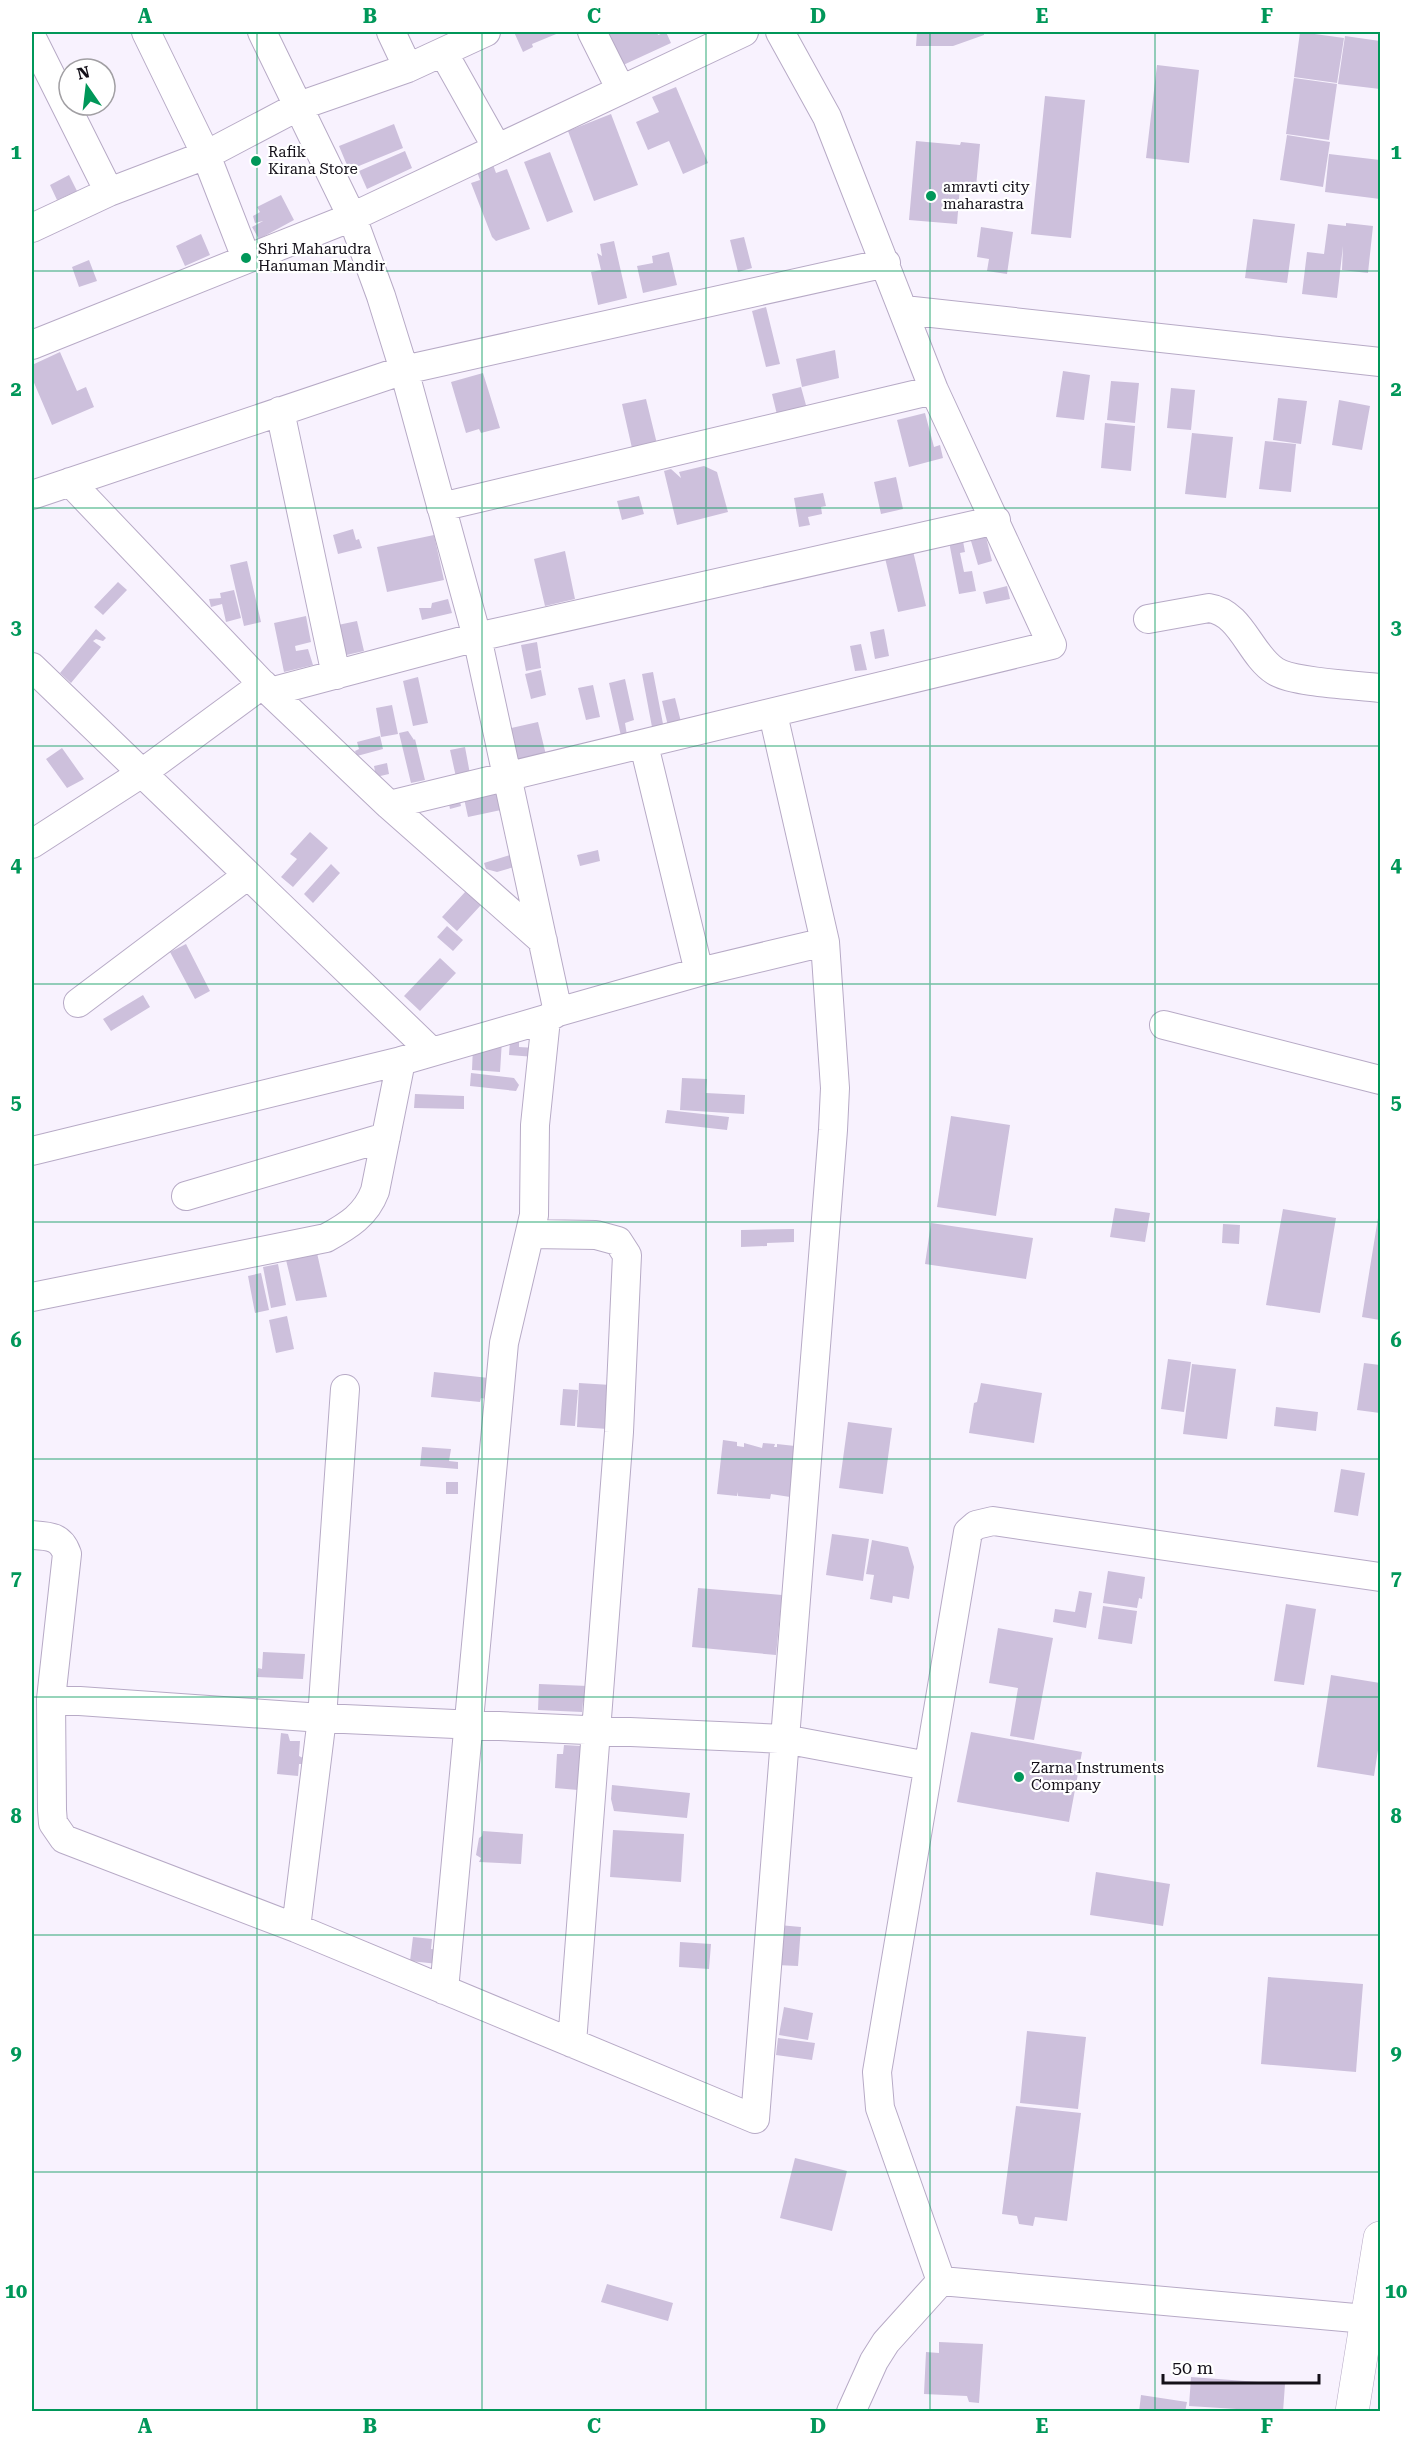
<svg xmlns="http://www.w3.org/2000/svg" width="1412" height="2443" font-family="'Roboto Serif',serif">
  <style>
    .building { fill: #cdc0dc }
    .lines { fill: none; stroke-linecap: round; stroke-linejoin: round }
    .minor-casing { stroke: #b7aac6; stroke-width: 30 }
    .major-casing { stroke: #b7aac6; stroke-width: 34 }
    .minor { stroke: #fff; stroke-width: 28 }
    .major { stroke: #fff; stroke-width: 33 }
    .grid { fill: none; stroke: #009759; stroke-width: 1.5; stroke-opacity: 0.55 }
    .poi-dot { fill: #009759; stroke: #fff; stroke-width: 2 }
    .labels { text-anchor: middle; stroke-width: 4.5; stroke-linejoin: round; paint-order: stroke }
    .poi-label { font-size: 15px; fill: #141019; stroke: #fff; text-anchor: start }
    .neatline { fill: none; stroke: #009759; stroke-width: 2 }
    .grid-label { font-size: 20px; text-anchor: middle; font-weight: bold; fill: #009759 }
  </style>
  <rect width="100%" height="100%" fill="#f8f2fe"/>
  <!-- building -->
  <path class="building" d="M514,32H561L532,44L533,47L523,52Z
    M605,32H657L658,35L666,32L671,43L621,66Z
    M917,32H984V35L953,46H916Z
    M1300,32L1344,38L1337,83L1294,77Z
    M1345,36L1380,41V89L1338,84Z
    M1157,65L1199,70L1189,163L1146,158Z
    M1294,78L1337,84L1329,140L1286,134Z
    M676,87L708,163L683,174L669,141L648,150L636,122L659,112L652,97Z
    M1045,96L1085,100L1071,238L1031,234Z
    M611,114L638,185L594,201L568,131Z
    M394,124L403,148L349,170L339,146Z
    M1287,135L1330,142L1323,187L1280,180Z
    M916,141L960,145L961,142L980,144L976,187L960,186L957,224L909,220Z
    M405,151L412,168L367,189L359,171Z
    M550,152L573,212L547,222L524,162Z
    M1329,154L1380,160V199L1325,192Z
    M492,162L496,173L507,169L530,229L496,241L492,237L471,183L480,180L476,169Z
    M69,175L77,191L57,200L50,185Z
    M281,195L294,220L259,239L252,227L263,221L255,223L253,216L260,212L257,207Z
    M1253,219L1295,224L1287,283L1245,278Z
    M1346,223L1373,226L1368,273L1342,270L1343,246L1337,298L1302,294L1307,252L1324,254L1328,224L1346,226Z
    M981,227L1013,232L1007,274L987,271L989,259L977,257Z
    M201,234L210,255L185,266L176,246Z
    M744,237L752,268L738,272L730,240Z
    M614,241L627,298L598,305L591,272L601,270L597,253L602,256L600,244Z
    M669,252L677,285L643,293L637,266L653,263L652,256Z
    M89,260L97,281L79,287L72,267Z
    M766,307L780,364L766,367L752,311Z
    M835,350L839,378L802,387L796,359Z
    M60,352L77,391L86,387L94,407L52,425L32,378V365Z
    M1063,371L1090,375L1084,420L1056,417Z
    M483,373L500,428L481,433L479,429L466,433L451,382Z
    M1111,381L1139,383L1135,423L1107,420Z
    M801,387L809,416L779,423L772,394Z
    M1171,388L1195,390L1191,430L1167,428Z
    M1278,398L1307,401L1301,444L1273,440Z
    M646,399L658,448L634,457L622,404Z
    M1339,400L1370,406L1362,450L1332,445Z
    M925,413L934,447L940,445L943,458L909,467L897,420Z
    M1105,423L1135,426L1131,471L1101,468Z
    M1192,433L1233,437L1226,498L1185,494Z
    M1265,441L1296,444L1291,492L1259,489Z
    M704,466L717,472L728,512L677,525L664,471L671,469L681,478L679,472Z
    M896,477L903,509L881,514L874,482Z
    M823,493L826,506L821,507L822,514L808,517L810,525L799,527L794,498Z
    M639,496L644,514L622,520L617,501Z
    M353,529L356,540L359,539L362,548L338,554L333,535Z
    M434,535L444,580L387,592L377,547Z
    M986,537L992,561L978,565L971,541Z
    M963,541L965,552L960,553L964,572L972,571L976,591L959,594L950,547V543Z
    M565,551L575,599L545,606L534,559Z
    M913,551L926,606L898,612L885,558Z
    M247,561L261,622L244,626L230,565Z
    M118,582L127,590L103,615L94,607Z
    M1007,586L1010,599L986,604L983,592Z
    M234,590L241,618L226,622L222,604L211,607L209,599L221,598L220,593Z
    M448,599L452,613L422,620L419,608H431L432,603Z
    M306,616L311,642L295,646L296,651L308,649L313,665L284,672L274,623Z
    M357,621L364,651L338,657V625Z
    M96,629L106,638L103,641L96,639L93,641L101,647L71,683L60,673Z
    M884,629L889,656L875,659L870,632Z
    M537,642L541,668L526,671L521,645Z
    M861,644L867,670L855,671L850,646Z
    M541,670L546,695L531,699L525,674Z
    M653,672L663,724L652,727L642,674Z
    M418,677L428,723L413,726L403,681Z
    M625,679L634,720L625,723L627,735L621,736L609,683Z
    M593,685L600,717L586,720L578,688Z
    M675,698L681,722L668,726L662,701Z
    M392,705L398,734L381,737L376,708Z
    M538,722L546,755L515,762L507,729Z
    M408,731L414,740L415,739L425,780L411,783L399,733Z
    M380,736L383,749L357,756L355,751L359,749L357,742Z
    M465,747L470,774L456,777L450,750Z
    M62,748L84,779L67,788L46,759Z
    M387,763L389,774L376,777L374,766Z
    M496,787L501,810L468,817L463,794Z
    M459,796L461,806L450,809L448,799Z
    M310,832L328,848L293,887L281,877L297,859L290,854Z
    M598,850L600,861L580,866L577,855Z
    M510,855L514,867L497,872L486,869L484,863Z
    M331,864L340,873L313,903L304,894Z
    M466,891L481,905L457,931L442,917Z
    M447,926L463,940L453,951L437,937Z
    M186,944L210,991L195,999L170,952Z
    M440,958L456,973L420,1011L404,996Z
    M143,995L150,1007L111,1031L103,1019Z
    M502,1040L500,1072L472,1070L473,1046Z
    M510,1040H519V1047L536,1048L535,1057L509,1055Z
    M471,1073L514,1078L519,1085L516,1091L470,1086Z
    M682,1078L707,1079L706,1093L745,1095L744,1114L680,1110Z
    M415,1094L464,1096V1109L414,1108Z
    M667,1110L729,1117L727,1130L665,1123Z
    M951,1116L1010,1125L996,1216L937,1207Z
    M1115,1208L1150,1213L1145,1242L1110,1237Z
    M1283,1209L1336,1218L1320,1313L1266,1305Z
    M1378,1218L1380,1219V1320L1362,1317Z
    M931,1223L1033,1238L1026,1279L925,1264Z
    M1223,1224L1240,1225L1239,1244L1222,1243Z
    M794,1229V1242L767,1243V1246L741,1247V1230Z
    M317,1253L327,1297L296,1301L286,1260Z
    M278,1264L286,1305L271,1308L263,1267Z
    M261,1273L269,1310L255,1313L248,1276Z
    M287,1316L294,1349L276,1353L269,1320Z
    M1168,1359L1191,1362L1184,1412L1161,1409Z
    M1364,1363L1380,1365V1413L1357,1410Z
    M1192,1364L1236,1369L1227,1439L1183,1434Z
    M434,1372L489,1378L487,1399L481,1398L480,1402L431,1397Z
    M579,1383L611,1385L608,1429L577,1427Z
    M981,1383L1042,1393L1034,1443L969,1433L974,1403L977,1402Z
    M563,1389L578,1390L575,1426L560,1425Z
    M1276,1407L1318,1412L1316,1431L1274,1426Z
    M848,1422L892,1428L883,1494L839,1488Z
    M723,1440L737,1442V1446L744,1447V1443L762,1448L763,1443L775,1444L774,1447H777V1444L795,1446L790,1497L771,1494L770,1499L738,1496L737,1492V1496L717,1494Z
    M422,1447L451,1449L449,1461L458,1462V1469L420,1466Z
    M1341,1469L1365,1473L1358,1516L1334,1512Z
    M446,1482H458V1494H446Z
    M832,1534L869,1539L863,1581L826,1575Z
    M872,1540L908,1547L914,1567L909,1599L893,1596L892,1603L870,1599L874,1575L866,1574Z
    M1108,1571L1145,1577L1142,1599L1139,1598L1137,1608L1103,1603Z
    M698,1588L782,1595L776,1655L692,1647Z
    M1079,1591L1092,1593L1086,1628L1053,1622L1055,1609L1075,1612Z
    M1286,1604L1316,1609L1304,1685L1274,1681Z
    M1103,1606L1137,1611L1132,1644L1098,1639Z
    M998,1628L1053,1638L1034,1740L1010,1736L1018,1688L989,1683Z
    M263,1652L305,1654L303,1679L257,1677L258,1668L262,1669Z
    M1331,1675L1380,1683V1737L1374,1776L1317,1767Z
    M539,1684L588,1686L587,1699L583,1702L582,1712L538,1710Z
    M971,1732L1082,1752L1069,1822L957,1802Z
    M281,1733L288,1734L290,1741H300L299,1756L303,1758V1764H299L298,1776L277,1774Z
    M564,1745L581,1746L578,1790L555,1788L557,1754H563Z
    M612,1785L690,1793L687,1818L614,1811L611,1799Z
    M613,1830L684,1834L681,1882L610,1877Z
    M483,1831L523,1834L521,1864L479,1862L481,1858L476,1855L479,1838L482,1836Z
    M1096,1872L1170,1884L1163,1926L1090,1915Z
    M779,1925L801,1927L798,1966L776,1965Z
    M413,1937L432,1939L431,1949L440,1950L438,1964L410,1961Z
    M680,1942L711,1944L709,1969L679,1967Z
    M1268,1977L1363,1984L1356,2072L1261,2064Z
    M784,2007L813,2013L808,2040L779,2035Z
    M1027,2031L1086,2037L1078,2109L1020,2103Z
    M778,2038L815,2043L812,2060L776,2055Z
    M1016,2106L1081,2113L1067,2221L1035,2217L1033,2226L1019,2224L1017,2216L1002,2214Z
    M795,2158L847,2171L832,2231L780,2218Z
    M607,2284L673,2303L668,2321L601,2302Z
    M939,2342L983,2344L979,2403L969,2402L967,2396L924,2394L926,2352L939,2353Z
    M1191,2377L1285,2384L1283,2412L1189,2406Z
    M1141,2395L1187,2402L1185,2412H1139Z"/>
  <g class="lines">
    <!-- minor casing -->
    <g class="minor-casing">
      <path id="minor" d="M146,32L206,155L246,258
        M262,32L352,217L381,296L404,370L477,637L558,1012
        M391,32L408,68
        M592,32L621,90
        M32,38L109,192
        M443,52L497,148
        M32,228L109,192L206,155L299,106L408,68L486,32
        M904,310L1380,362
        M32,345L352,217L744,32
        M280,411L336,675
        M70,482L270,692L389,805L543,941
        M32,495L404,370L886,263
        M441,507L934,390
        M1148,619L1209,608C1242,613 1249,654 1275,671C1293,683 1357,685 1380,688
        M32,667L142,773L32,844
        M263,684L142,773L431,1051
        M270,692L477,637L996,520
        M644,745L699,972
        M389,805L1052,645L934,390L827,117L780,32
        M78,1003L248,875
        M1164,1025L1380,1080
        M32,1151L401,1061
        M186,1196L386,1137
        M531,1234L596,1235L618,1241L627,1255L619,1432L572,2043
        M32,1297L326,1238C348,1226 366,1215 375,1191L401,1061L546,1019L558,1012L699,972L825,942L773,714
        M32,1535C49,1536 61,1536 67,1554L51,1699L52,1810L53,1823L64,1839L296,1928L755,2119L833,1130L835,1088L825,942
        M51,1699L322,1718L784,1739L928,1766
        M296,1928L322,1718L345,1389
        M444,1990L504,1343L534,1215L535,1125L546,1019
        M941,2281L880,2108L877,2072L968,1532L976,1525L993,1521L1380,1577
        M941,2281L1366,2319
        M851,2412L874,2361L886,2342L941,2281"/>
    </g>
    <!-- major casing -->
    <g class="major-casing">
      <path id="major" d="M1352,2412L1380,2238"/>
    </g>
    <!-- minor -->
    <use href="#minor" class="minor"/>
    <!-- major -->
    <use href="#major" class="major"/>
  </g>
  <!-- grid -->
  <path class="grid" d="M257,32V2412M482,32V2412M706,32V2412M930,32V2412M1155,32V2412M32,271H1380M32,508H1380M32,746H1380M32,984H1380M32,1222H1380M32,1459H1380M32,1697H1380M32,1935H1380M32,2172H1380"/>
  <!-- markers -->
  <g class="poi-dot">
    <circle cx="256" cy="161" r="6"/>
    <circle cx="931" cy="196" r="6"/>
    <circle cx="246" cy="258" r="6"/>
    <circle cx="1019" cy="1777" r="6"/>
  </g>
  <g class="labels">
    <!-- poi labels -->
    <g class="poi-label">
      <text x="268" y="157">Rafik<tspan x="268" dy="17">Kirana Store</tspan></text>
      <text x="943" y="192">amravti city<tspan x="943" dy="17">maharastra</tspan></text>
      <text x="258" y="254">Shri Maharudra<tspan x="258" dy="17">Hanuman Mandir</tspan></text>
      <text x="1031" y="1773">Zarna Instruments<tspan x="1031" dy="17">Company</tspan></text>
    </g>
  </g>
  <!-- border -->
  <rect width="1412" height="2443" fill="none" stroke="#ffffff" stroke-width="66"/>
  <!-- north arrow -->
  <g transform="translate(87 87) rotate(346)"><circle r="28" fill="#ffffff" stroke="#a19fa3" stroke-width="1.5"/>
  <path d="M0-4.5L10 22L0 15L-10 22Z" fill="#009759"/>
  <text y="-9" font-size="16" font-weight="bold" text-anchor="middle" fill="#141019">N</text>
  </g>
  <!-- scale -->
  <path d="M1163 2374v9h156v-9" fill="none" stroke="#141019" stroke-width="3"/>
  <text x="1172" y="2374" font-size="18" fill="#141019" stroke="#ffffff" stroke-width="4.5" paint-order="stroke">50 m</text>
  <rect x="33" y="33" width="1346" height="2377" class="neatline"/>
  <g class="grid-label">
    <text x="145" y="23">A</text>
    <text x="370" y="23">B</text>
    <text x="594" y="23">C</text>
    <text x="818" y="23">D</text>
    <text x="1042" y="23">E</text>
    <text x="1267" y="23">F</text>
    <text x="16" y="159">1</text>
    <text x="1396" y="159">1</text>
    <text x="16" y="396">2</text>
    <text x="1396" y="396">2</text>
    <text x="16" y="634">3</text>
    <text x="1396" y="634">3</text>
    <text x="16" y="872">4</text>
    <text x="1396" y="872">4</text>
    <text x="16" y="1109">5</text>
    <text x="1396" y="1109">5</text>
    <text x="16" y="1347">6</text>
    <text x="1396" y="1347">6</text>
    <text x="16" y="1585">7</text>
    <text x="1396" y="1585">7</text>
    <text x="16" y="1823">8</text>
    <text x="1396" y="1823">8</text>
    <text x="16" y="2060">9</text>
    <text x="1396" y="2060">9</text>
    <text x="16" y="2298">10</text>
    <text x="1396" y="2298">10</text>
    <text x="145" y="2433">A</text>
    <text x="370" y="2433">B</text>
    <text x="594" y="2433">C</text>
    <text x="818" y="2433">D</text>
    <text x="1042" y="2433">E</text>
    <text x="1267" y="2433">F</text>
  </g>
</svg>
